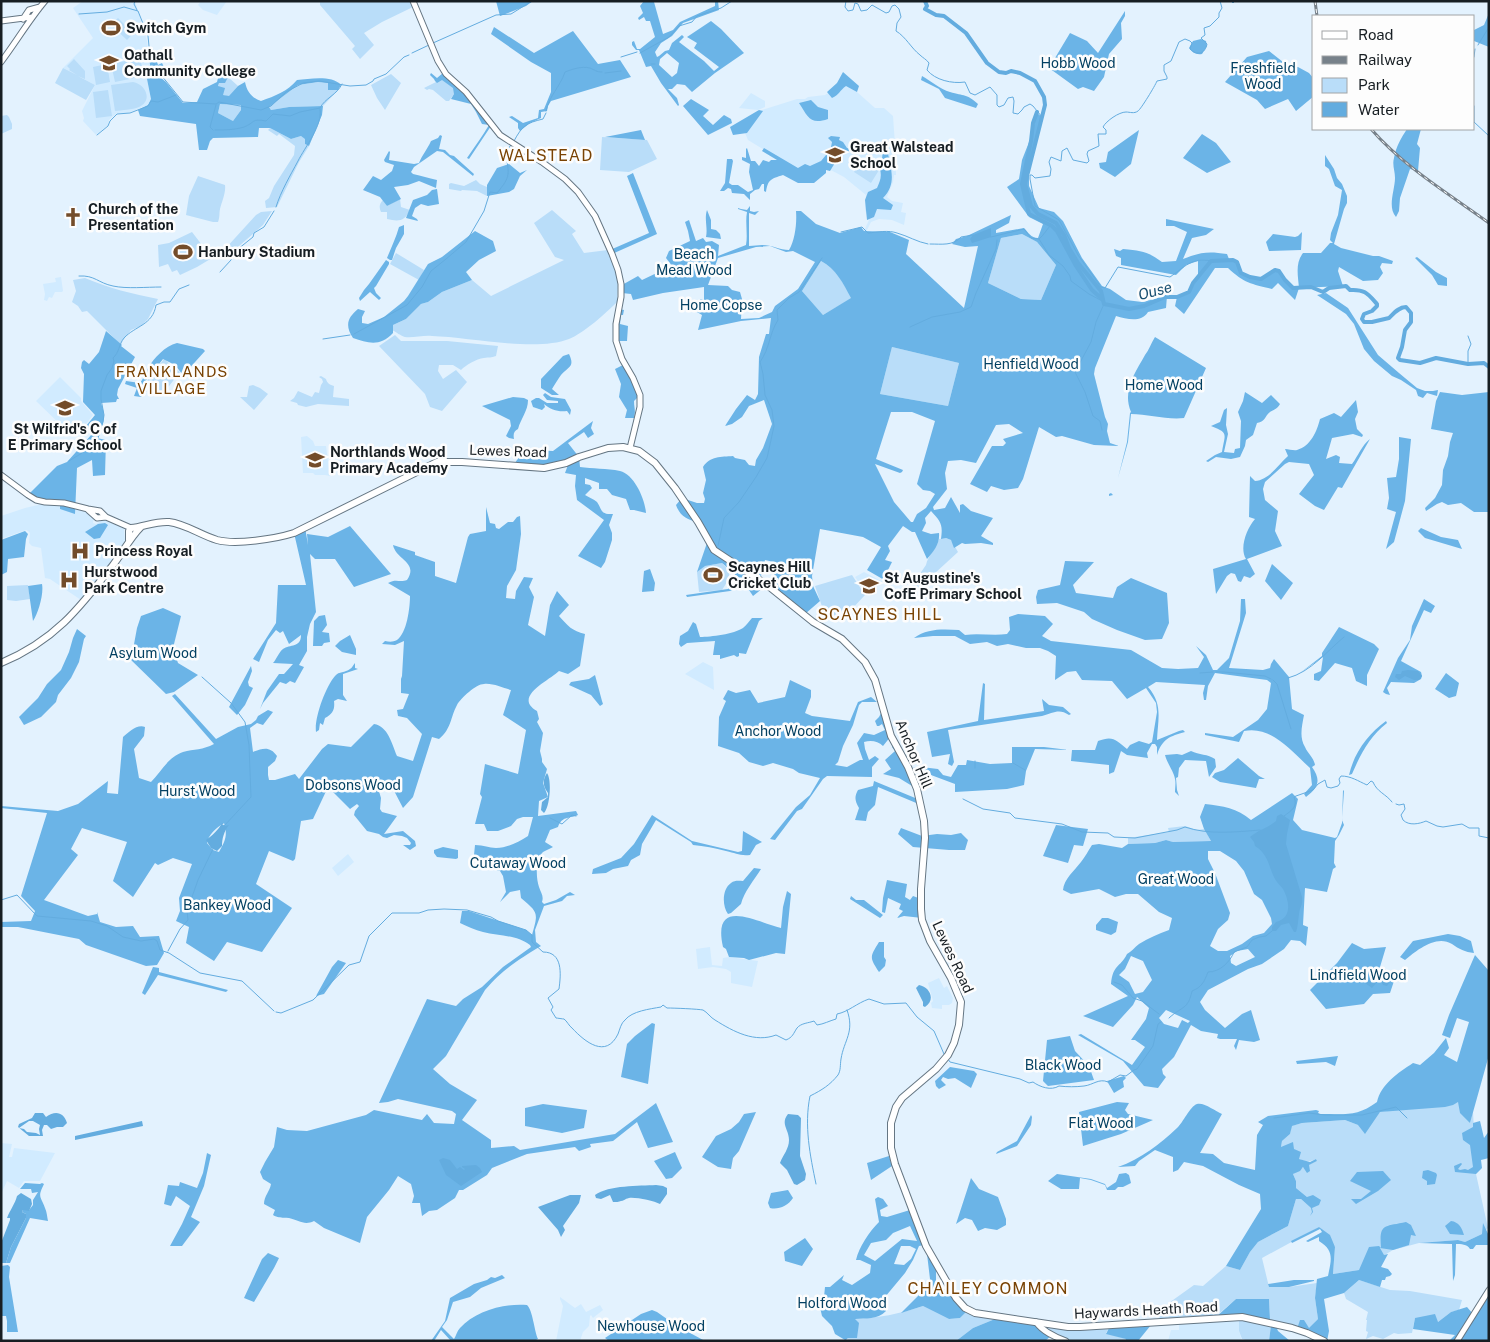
<svg xmlns="http://www.w3.org/2000/svg" width="1490" height="1342" font-family="'Public Sans',sans-serif">
  <style>
    .built { fill: #d1ebff }
    .green { fill: #b9ddf9 }
    .forest { fill: #6bb4e7; fill-rule: evenodd }
    .water { fill: #63acdf; fill-rule: evenodd }
    .lines { fill: none; stroke-linecap: round; stroke-linejoin: round }
    .stream { stroke: #63acdf; stroke-width: 1 }
    .river { stroke: #63acdf; stroke-width: 4 }
    .major-casing { stroke: #657683; stroke-width: 7 }
    .highway-casing { stroke: #657683; stroke-width: 8 }
    .major { stroke: #fff; stroke-width: 5 }
    .highway { stroke: #fff; stroke-width: 6 }
    .rail-casing { stroke: #77818a; stroke-width: 3 }
    .rail { stroke: #fdfdfd; stroke-width: 1; stroke-dasharray: 4; stroke-linecap: butt }
    .labels { text-anchor: middle; stroke-width: 5; stroke-linejoin: round; paint-order: stroke }
    .poi-label { font-size: 14px; font-weight: bold; fill: #171e23; stroke: #fdfdfd; text-anchor: start }
    .park-label { font-size: 14px; fill: #034062; stroke: #fdfdfd }
    .street-label { font-size: 14px; fill: #171e23; stroke: #fdfdfd }
    .water-label { font-size: 15px; font-style: italic; fill: #184f71; stroke: #fdfdfd }
    .neighbourhood-label { font-size: 15px; letter-spacing: 1px; fill: #794304; stroke: #fdfdfd }
    .quarter-label { font-size: 16px; letter-spacing: 1px; fill: #794304; stroke: #fdfdfd }
  </style>
  <rect width="100%" height="100%" fill="#e3f2fe"/>
  <!-- built -->
  <path class="built" d="M83,1H135L147,41L151,72L147,79L151,99L148,105L128,113H117L109,120L108,125L96,135L83,121L84,118L82,111L95,85L63,68L93,38L73,8Z
    M201,1H227L217,15L203,10L198,5Z
    M842,76L857,92L875,108H884L893,116L895,145L896,175H894L893,182L887,197L892,201L903,203L901,212L906,213L904,225L892,220L879,219L871,222L866,232L864,231L869,220L865,210L866,195L844,177L827,168L781,175L791,166L748,140L745,133L762,110L797,99H805L808,97L825,95L832,90Z
    M751,93L765,101V107L758,110L739,108Z
    M61,277L63,291L62,292H55L52,298L49,297L47,301L44,300L45,294L43,284L56,282L55,278Z
    M60,377L81,398V401L93,415L79,433L70,423L64,428L36,401Z
    M307,436L313,441L315,446H326L330,476L325,475H315L313,473H303L301,437Z
    M51,502L88,509L94,517L93,523L96,524L104,519L124,529L125,541L104,573L81,600L50,579L45,578L41,548L32,546L29,543L30,533L28,531L26,530L1,539V516L25,508Z
    M864,572L883,582L867,594L855,577Z
    M703,662L713,667L714,690L685,674Z
    M348,854L354,862L338,876L332,868Z
    M710,947L712,965L722,966L723,958L729,957L758,961L752,987L731,983V972L726,969L713,967L698,969L696,949Z
    M939,978L944,988L947,986L953,998L952,1003L949,1005H942V1009L932,1008L931,1003L933,1001L928,983Z
    M1,1143L12,1144L9,1157H12L14,1148L55,1153L40,1181H24L19,1188L7,1181L1,1194Z
    M560,1297L575,1308L581,1304L586,1312L600,1305L603,1310L593,1318L591,1315L590,1316L589,1326L583,1332L580,1341H556L563,1306L560,1299Z
    M1239,1320V1331L1242,1341H1168L1171,1330H1179V1324Z"/>
  <!-- green -->
  <path class="green" d="M320,1H411L413,7L382,22L364,33L374,45L360,59L352,49L355,46L320,5Z
    M118,18L127,27L134,20L140,26L127,40L111,25Z
    M140,58L144,76L115,82L111,64Z
    M74,59L85,71V79L78,76L95,85L86,100L55,83L63,68L77,75L69,70L70,69L67,66Z
    M107,64L110,82L96,85L93,67Z
    M391,74L401,83L385,110L377,98L371,85Z
    M227,76L238,86L229,97L223,95L218,86L219,83L228,77Z
    M442,79L454,88V94L449,101H446L433,90L429,89L427,90L424,88Z
    M133,82C146,84 153,101 139,107C132,110 122,110 115,111L111,85Z
    M318,82L328,83V89L338,90L323,106L289,107L271,110L269,107L298,85Z
    M108,90L112,116L96,118L93,92Z
    M220,104L242,105L241,110L233,121L218,113Z
    M7,115L9,117L12,124V129L1,134V116Z
    M270,128L291,139L301,136L306,139L305,144L309,146L299,162L277,207L266,208L265,201L269,198L274,186L294,155L295,146L279,134L277,136L268,130Z
    M602,137L647,140L657,159L629,172L600,170Z
    M861,160L879,170L871,183L854,172Z
    M198,176L225,185C226,193 222,201 220,209C219,214 220,217 218,222H213L186,215L189,196Z
    M476,180L480,184L487,187V196L477,191L462,190L461,191L449,189V184L451,183L464,186Z
    M400,199L401,207L410,210C405,221 399,222 387,219V212H381C379,208 379,204 383,200L387,206Z
    M552,210L576,231L572,234L584,253L608,250L618,280L617,302C606,313 584,333 569,339C536,352 469,337 432,336C424,335 413,338 405,337C401,336 396,332 392,330L393,325L406,319L421,304L428,302L442,292L472,280L491,296L564,260L555,257L534,223Z
    M272,211L263,225L231,253L225,249L256,215L261,212Z
    M192,232L212,258L197,267L180,275L177,270L172,272L168,264L159,267L158,245L169,243Z
    M1022,234L1037,242L1056,265L1041,300L1021,299L988,283L1001,238Z
    M396,253L424,270L419,280L390,264Z
    M821,261C836,269 843,283 852,298L823,315L802,291Z
    M85,278C108,288 133,294 158,299L148,319L141,326L131,330L120,344L87,311L82,312L78,306L72,302L76,291L73,280Z
    M395,335L401,341H447L498,346L496,356C491,358 489,357 484,358C476,359 466,365 461,370L453,365H439L438,371L443,379L456,370L467,382L442,411L430,407L425,394L379,346Z
    M892,347L959,363L948,406L880,394Z
    M164,359L180,372L162,395L146,382Z
    M321,376L326,379C327,383 330,385 334,386L333,397L349,399V406L318,404L306,407L298,405L297,403L290,401L294,398L298,391L312,397L315,392L319,393L321,385L323,382L322,379L319,377Z
    M253,385L260,388L268,394L254,410L240,397H247L249,386Z
    M946,538L951,540L958,552L910,596L907,595L906,594L926,565C928,555 936,549 939,539Z
    M722,563C724,566 727,567 728,570C732,576 725,585 722,590L699,592L697,572L704,566Z
    M852,575L865,595L851,610L826,618L815,586Z
    M28,585L30,599L16,601L7,600V586Z
    M1185,826L1197,830L1204,829L1211,841L1173,842L1166,840L1155,843L1128,844V838L1169,832L1168,828Z
    M1458,1102L1470,1123L1473,1111L1476,1174L1488,1228L1482,1234L1465,1242L1458,1240L1419,1243L1393,1250L1359,1270L1333,1274L1335,1247L1319,1227L1262,1258L1269,1287H1289L1317,1283L1315,1298L1318,1319L1309,1329H1297L1270,1320L1269,1299H1236L1215,1317L1161,1321L1158,1314L1166,1305L1194,1285L1203,1286L1226,1266L1240,1270L1250,1252L1258,1242L1288,1226L1296,1199H1301L1311,1208L1307,1197L1296,1188V1181L1293,1174L1304,1167L1317,1161L1316,1159C1304,1166 1291,1154 1281,1147L1282,1141L1290,1134L1291,1126L1302,1123L1345,1120L1358,1125L1380,1112Z
    M1359,1280L1390,1290L1410,1291L1462,1300L1459,1310L1451,1312L1438,1322L1415,1318L1412,1333L1398,1334L1394,1333L1383,1339L1373,1336L1366,1339L1368,1332L1366,1331L1367,1320H1366L1368,1312L1346,1299L1344,1293Z
    M923,1306L949,1319L960,1318L966,1312L995,1319L973,1328L956,1341H847L854,1319C878,1318 900,1314 923,1306Z
    M1239,1320L1271,1325L1269,1341H1249L1242,1339L1239,1331Z
    M1039,1325L1086,1330L1109,1328L1106,1333L1127,1339L1125,1341H1070L1058,1336Z"/>
  <!-- forest -->
  <path class="forest" d="M496,1H533L526,6L500,16Z
    M644,1L654,2L663,34L673,30L680,22L715,6V1H718L719,10L683,23L672,36L661,43L655,52L657,57L659,56L665,51L669,50L672,43L682,35L684,37L679,42L704,61L714,71L719,67L694,48L697,43L687,37L711,21L721,29L744,53L715,73L692,92L685,85L677,84L672,89H668L677,98L679,105L678,106L661,83L651,66L646,67L639,50H636L632,45V42L634,41L637,49H640L655,37L650,21H646L644,17L639,20L638,18L643,13L640,6ZM667,53L679,63L677,73L672,77L659,65L660,59Z
    M1125,11V16L1121,23L1122,39L1109,54L1104,77L1094,91L1083,87L1078,89L1049,68L1070,33L1087,41L1098,53Z
    M1489,13V47L1474,41V30L1484,25Z
    M494,27L534,53L573,31L598,64L620,60L631,77L551,101L548,106L547,111L541,112V118L530,123L520,131L518,128V123L509,117L512,116L523,123L538,118L539,110L544,109L551,92V73L531,62L491,34Z
    M1201,39L1206,41L1207,46L1202,54C1196,55 1193,53 1189,48L1193,41Z
    M153,49L158,65L162,63L166,71L159,73L160,77L166,82L183,103L197,102L203,89L217,82L218,78L227,76L228,77L225,83H219L218,86L225,88L223,95L229,96L238,86L245,82C247,92 252,98 261,101C275,96 288,91 297,80C310,79 332,75 341,85L338,90H328V83L318,82L298,85L269,107L271,110L289,107L323,106L322,115L309,146L305,144V139L301,136L291,139L270,128H259L258,137L213,138L210,141L207,150H199L196,124L140,116L138,110L148,105L151,99L147,79L151,72L148,50ZM220,104L241,105V110L233,121L218,113Z
    M1269,51L1288,66L1298,67L1309,73L1314,79V96L1296,111L1288,99L1265,109L1257,100L1225,82L1247,57Z
    M843,72L859,86L857,92L846,86C840,90 839,95 832,98L827,92L837,83Z
    M431,73L437,78L443,73L471,100L491,126L469,159L467,158C475,146 482,137 489,125L482,124L476,112L471,104L451,99L454,94L453,88L442,80L437,83L435,81L434,79L430,75Z
    M922,76C931,81 940,89 950,92C964,96 967,94 978,104L976,108L945,98L939,89L921,80Z
    M691,99L709,110L703,116L713,125L724,115L731,119L732,123L708,135L683,106Z
    M811,100L818,107L828,110V119C810,125 808,117 799,103Z
    M759,110L763,111L747,133L733,135L730,127Z
    M1037,113L1042,117L1027,174L1029,176V186L1039,208L1054,212L1063,221L1082,258L1102,286L1110,289L1126,300L1142,302L1167,296L1166,308L1148,312C1141,323 1127,319 1116,316L1095,368L1094,374L1097,386L1105,417L1108,424L1107,431L1110,443L1119,446L1094,445L1062,436L1056,437L1039,427L1023,479L1018,488L1004,490L991,486L987,492L970,484L992,446H1003L1006,443L1003,439L1023,433L1009,424L996,425L976,463L961,460L948,461L945,473L947,489L933,507L934,510L945,508L951,497L960,513V505L963,504L971,511L993,518L981,536L993,543V545L981,543L965,544L962,543L954,548L951,540L946,538L941,539C943,524 941,522 931,511L925,518L926,523L922,531L931,534L939,533C940,544 934,551 927,559L915,532H912L903,526L888,546L890,551L885,560L892,562L888,570L892,573L886,581L867,570L881,547L863,537L820,529L812,576L813,586L820,601L805,614L774,588V562L765,560L760,580L767,585L753,596L745,584L730,591L687,597L686,595L728,589L735,574L722,563L705,566L697,572L708,540L698,522C687,520 680,516 676,505L682,498L697,503H704L705,499L703,493L706,480L703,467C710,456 721,457 733,456L735,458L745,460L749,465L755,466L756,460L763,448L772,424L764,400L749,406L742,417L732,424L725,426L736,409L747,395L755,400L758,394L759,357L766,334H769L771,318L741,321L698,330L702,315L697,312L700,299L704,300V287L663,293L633,300L631,294L622,293V285L638,276L642,280L663,270L666,272L673,267L666,258L669,251L690,241L688,231L685,222L689,220L696,241L703,238L706,242L712,241L719,245L718,256L746,245C748,234 745,223 747,212L738,209V208L741,209L747,210L750,206V211L754,212L759,211L755,215L749,213V246C754,246 758,245 762,245C772,245 780,250 789,250C795,240 797,223 796,211H801L816,224L840,233L861,227L864,231L890,232L909,240L906,254L964,308L978,246L965,247L952,244L956,239L967,236L1011,215L1009,223L996,230V233L1024,228C1028,232 1031,238 1038,238L1043,224L1029,217L1007,187L1019,179L1022,160L1031,137ZM1022,234L1037,242L1056,265L1041,300L1021,299L988,283L1001,238ZM770,246L786,252L793,251L815,262L798,289L775,306L772,312L759,318L741,319L742,299L740,292L732,290L728,286L708,285L718,258L756,247ZM821,261C836,269 843,283 851,298L823,315L802,291ZM892,347L959,363L948,406L880,394ZM891,412H912L935,421L917,484L923,490L930,491L935,494L926,508L917,514L913,522H911L894,502L875,464L900,473L902,472L903,470L876,459Z
    M1407,129H1421L1417,144L1420,148L1418,171L1410,169L1400,198L1399,211L1396,217C1387,207 1395,190 1395,178C1395,171 1392,165 1394,158C1396,147 1401,138 1407,129Z
    M641,130L645,140L605,137Z
    M1139,130L1131,164L1115,177L1100,168L1099,163L1106,162L1108,152Z
    M1202,134L1216,143L1231,162L1207,173L1183,158Z
    M440,135L442,136L439,149L445,150L450,155L454,156L474,174L473,176L443,152L437,151L414,167L411,172L413,174C422,176 428,178 437,180L436,188L419,181L408,185L394,187L401,199L387,206L380,197L363,190L373,176L381,180L392,171L394,165L385,162L384,160L389,151L390,152L389,160L414,164L419,163C422,155 427,150 431,141L438,138Z
    M831,136L840,137L839,140L843,142L847,148L850,149L849,152L840,150L836,155L838,158L830,171L826,170V173L814,183H798L783,175C771,179 768,179 766,192L764,191V184H762L759,189L755,190L750,194V200L744,194L732,193L731,189L728,188L724,191H720L725,183L727,159H732L733,161L729,183L732,185H738L748,192L753,190L749,172L750,164L742,160V157L746,158V149L747,148L751,161H755L759,166L763,160L769,162L771,160H777L762,151L764,148L798,168L805,164L810,166L821,161L826,155L831,156L834,149L831,147L832,142L828,138Z
    M887,148C890,167 898,183 883,198L893,205L891,210L877,209L874,217L867,220L865,200L868,192L877,188C880,181 882,177 880,169L875,166L882,159L883,149Z
    M1325,155L1334,169L1337,178L1342,184L1347,196V203L1344,209L1334,244L1341,248L1373,256H1379L1393,261L1392,264L1382,263L1380,267L1383,273L1378,280L1363,281L1339,267L1338,271L1343,286L1299,288L1295,300L1278,283L1272,289C1251,284 1244,283 1228,268H1215L1184,314L1175,306L1177,297L1189,292L1198,278V261L1186,265L1176,275L1121,265V258L1116,256L1114,249L1120,251L1123,249C1142,251 1147,251 1162,262L1176,261L1187,232L1174,226H1166V219L1214,229L1206,235L1192,238L1183,259C1201,252 1208,251 1227,254L1229,259L1237,262L1241,273C1253,279 1262,282 1272,271H1279L1285,280L1293,288H1299C1298,276 1295,263 1303,253H1321L1330,243H1333L1330,240L1331,233L1338,215L1342,190L1335,186L1329,169L1325,166Z
    M509,164L520,173L527,170L520,176L514,189L509,192L487,196V185L497,168Z
    M633,173L657,234L612,254L610,250L649,233L627,176Z
    M437,189L439,204L428,206L421,204L415,208L412,216L417,219L418,221L406,218L413,200L427,195L432,190Z
    M707,210L711,220V229L716,230L720,234L721,239L706,237C708,228 704,219 707,210Z
    M404,225V234L396,248L392,260H390L387,258C391,248 396,238 399,227Z
    M475,231L493,241L496,251L479,260L466,272L472,280L442,292L428,302L421,304L406,319L393,325V333C380,347 368,343 353,338C345,326 347,318 358,309L365,311L362,317V323L368,324L384,317L404,301L408,296L428,264L442,257Z
    M1302,232L1301,250L1269,251L1266,242L1273,234L1295,237L1298,236Z
    M1417,257L1436,272L1447,278V286L1438,285L1432,275L1415,258Z
    M386,260L389,262V264L376,286L374,288L376,293L381,298L379,300L370,292L360,301L359,298L364,290L369,284Z
    M1326,293L1348,308L1378,355L1399,373L1417,388L1425,391H1433L1438,390L1437,396L1427,393L1423,398L1418,396L1416,390L1401,380L1392,376L1374,361L1364,349L1354,324L1346,314L1317,295Z
    M619,309L624,310L623,315H621L620,324L628,326L627,341H616Z
    M106,331L122,345L121,346L135,357L118,389L117,395L119,399H117L116,402L101,403C107,419 103,423 97,438L106,440L105,475L93,476L92,460L77,468L75,514L60,509V502H45L28,495L57,466L67,462L92,434L86,426L95,415L83,402L84,374L81,368L82,362L84,360L89,364L99,352Z
    M1155,337L1206,368L1184,418C1167,420 1148,414 1131,414L1128,442L1118,478L1111,493L1113,495L1109,496V494L1111,493L1118,478L1127,442L1130,413L1131,412C1122,391 1135,373 1145,355C1149,350 1151,343 1155,337Z
    M177,343L203,349L205,351L186,372V374L183,375L175,365L163,359L145,382L147,391L141,397L134,396L137,388L125,384L126,381L140,383C144,378 145,373 148,368C154,358 165,346 177,343Z
    M569,354C575,367 569,366 561,375C558,379 555,384 552,389L559,395H552L541,388V379L563,356Z
    M625,364L640,395L634,401C634,408 636,410 634,418H625L627,410L619,397L621,384L615,369Z
    M1245,392L1262,403L1271,395L1280,404C1277,409 1275,409 1270,412C1264,417 1266,421 1257,423L1253,435L1246,440L1245,446L1240,457L1231,459L1216,457L1208,462L1206,461L1215,455L1222,452C1225,433 1229,433 1211,426L1220,422L1224,410L1227,408L1226,425L1228,434L1224,452L1234,453L1235,449L1240,448L1241,421L1238,412L1243,401Z
    M1440,392L1462,395L1489,392V512H1474L1461,503L1448,505L1442,502L1437,504L1426,511L1425,508L1435,498L1442,485L1443,470L1448,456L1450,442L1453,433L1431,429L1436,401Z
    M545,393L551,397L565,399L571,410L570,415L567,411C558,412 551,410 544,404L545,407L542,410L533,407L531,401L536,398H539L547,403H558V401L547,400L543,395Z
    M513,397L524,398L528,400C528,411 521,418 518,429C514,431 513,434 514,439L509,438L506,436L511,426L510,420L482,406Z
    M1356,400L1358,412L1355,419L1357,429L1363,435L1362,437L1353,434L1332,438L1326,459L1336,455L1340,457L1339,463L1352,464C1358,456 1362,445 1370,439L1342,488L1338,487L1324,510L1315,506L1299,494L1314,475L1309,464L1289,462L1285,464L1265,482L1263,489L1265,500L1278,511L1275,531L1282,546L1247,559L1255,574L1250,578L1244,576L1241,582L1238,581L1235,574L1231,573L1227,576L1216,594L1213,569L1246,559C1239,548 1247,528 1255,519L1249,517L1250,476L1255,481C1269,480 1278,465 1288,456L1285,449C1289,449 1294,451 1297,450C1311,446 1317,431 1320,419L1334,413L1341,417Z
    M593,421L591,428L594,434L588,438L584,432L568,443L579,457L580,467C592,469 607,468 620,471C634,474 645,499 646,513L634,510H630L626,499L612,495L607,489H599V483L585,478V484L590,485L592,488L585,495C588,497 594,499 597,502C602,509 600,515 613,514L609,525L612,533V540L605,562L601,568L578,556L604,520L577,500L575,486L576,475L565,473L568,465L544,468L513,467C521,449 536,450 553,451Z
    M1399,437L1411,439L1405,501L1394,542L1386,549L1396,512L1387,509L1389,498L1387,478L1396,477L1399,459Z
    M486,507L490,523L495,524L496,528L499,529L508,522H513L517,517L520,516L521,534L516,570L507,586L506,598L515,599L516,591L524,577L533,578L529,587L534,597L528,625L545,636L550,605L557,591L569,605L559,616C568,626 572,631 585,634L580,666L568,674L559,671C550,680 512,697 537,711L539,719L537,722L543,733L540,751L542,759V762L547,769L543,783L548,797L539,801L538,816L576,811L578,815C568,819 562,816 558,827L550,830L545,842L553,847C550,849 546,850 543,852C535,860 536,878 539,887C541,893 544,896 542,902L544,904L556,900L570,892L575,895L567,896L562,901L544,906L535,930L536,942L541,946C518,960 503,969 485,990L446,1056L433,1069L450,1084L477,1100L462,1120L491,1140V1148L514,1146L520,1150L615,1134L656,1103L673,1142L648,1148L637,1122L613,1141L590,1144L591,1147L579,1151L575,1147L527,1154L492,1168L487,1175L463,1190H459L455,1198L437,1210L429,1211L422,1216L420,1203H412L414,1196L411,1184L398,1176L389,1190L367,1217L360,1243L324,1228L314,1221C304,1226 299,1220 289,1218C283,1217 280,1219 273,1215L275,1210L264,1204C264,1196 270,1191 271,1184L263,1179L260,1172L265,1162L274,1147L277,1127L287,1130L307,1131L366,1115L374,1110L422,1120L427,1114L434,1123L454,1124L456,1114L452,1111L398,1099L388,1102L379,1103L427,999L456,1006L463,999L482,987L503,967L531,947L530,945C517,935 499,936 483,932C475,930 467,926 460,923L462,911H469L526,930L532,935C538,913 539,913 521,898L520,890L510,892L500,902L506,892L503,876L500,871L489,868L474,855L475,845C484,845 489,848 496,848C508,848 518,842 528,836L533,817H523L517,819L511,826L498,831H487L484,824H475L482,797L480,794L485,764L518,774L526,730L503,715L511,690C503,688 493,683 484,684C476,684 461,698 457,705C450,718 452,728 439,739L432,737L413,797L403,808L390,783L378,785V788L381,798L380,809L382,812L397,816L384,834L403,831L415,841L416,846L410,850L403,845H410L411,843L407,838L402,836L394,835L387,838L383,837L379,834L367,831L354,815L355,811L359,806L357,804L350,809L328,787L313,819L301,821L295,859L293,861L269,851L256,884L292,908L262,952L227,942L214,961L186,943L189,927L176,921L180,911L179,898L192,864L173,858L158,865L155,863L133,897L113,881L127,842L82,828L71,849L78,855L44,900L88,916L97,914V912L100,922L116,927L133,926L140,937L159,936L164,953L157,965L146,966L86,945L79,939L18,927H1V922L31,921L35,911L21,896L47,813L1,808V806L58,811L78,804L108,781L107,793L118,794L123,737C129,732 137,724 145,727L144,736L134,749L139,778L151,782C161,772 168,757 183,752C194,749 203,750 214,744L172,696L175,694L216,739L238,727L251,724L256,720L258,716L268,710L273,712L263,725L257,723L250,728L253,752C263,748 270,746 277,756L275,761L268,767V775L269,780H275L295,774L299,779L322,749L328,744L351,747L374,724C388,726 392,744 397,756L413,761L422,734L407,718L398,716L397,710L403,709L409,694L401,693V679L402,676L404,641L395,645L382,644L385,641C390,642 393,642 397,640C407,633 410,608 410,596L388,583C397,578 399,583 407,580C419,562 396,560 393,545L415,552V555L435,562V576L456,583L468,537L470,534L486,531ZM224,823C228,836 225,841 219,852L213,850L207,843C208,835 217,827 224,823Z
    M105,523L108,525L100,538L94,539L85,532L98,524Z
    M350,526L391,574L354,587L335,559H315L310,554L316,612L310,624L307,637V651L299,665L304,667L295,683L290,681L286,684L280,682L263,703L260,709L267,691L279,674H284L293,664L273,663C276,660 279,652 283,649C290,644 301,648 301,635L289,644L283,631L280,633L276,630L268,640L259,662L253,659L276,623L278,585H306L294,533L305,527L308,545L307,534L328,537Z
    M1421,528L1441,537L1458,540L1462,549L1425,538L1418,531Z
    M25,531L28,534L26,539L24,557L8,559L7,572L1,575V540Z
    M1065,561L1094,562L1073,585L1076,593L1113,598L1117,587L1131,578L1167,593L1169,623L1162,639L1145,640L1117,630L1092,619L1084,612L1057,603L1037,604L1036,597L1038,590L1060,585Z
    M1272,564L1293,583L1281,600L1265,581Z
    M650,569L655,583L654,591L642,592L644,571Z
    M42,584C44,594 38,614 33,621L28,586Z
    M1241,599H1245L1246,613L1229,668L1263,670L1270,668L1271,664L1274,659L1289,677L1292,709L1304,715C1302,726 1299,737 1305,747C1308,754 1314,758 1315,765L1312,767C1321,780 1319,787 1306,797L1304,794L1312,785L1310,768C1292,752 1271,725 1244,731L1239,742L1205,735V733L1233,737L1258,720L1267,709L1271,683L1267,680L1215,673L1208,686L1206,700H1204L1203,693L1205,685L1156,682L1148,687C1163,704 1158,719 1157,740L1179,731L1183,730L1185,732C1170,736 1162,739 1157,755V747L1155,744H1152L1147,753L1148,758L1127,755L1121,751L1114,772L1109,774V765L1071,761L1072,750H1095L1098,741C1113,735 1116,740 1127,749L1130,745L1139,741L1149,744L1152,742L1157,712L1156,703L1146,688L1127,699L1112,681L1082,680L1076,671L1067,672L1055,680L1056,656L1048,651L1040,648H1026L1008,644L997,646L987,642L970,644L955,636H933L914,638C927,628 944,629 959,630L965,635C979,633 993,636 1007,634L1010,630L1009,617L1018,614L1045,616L1053,624L1042,636L1051,641L1131,650L1162,668L1178,669L1198,668L1204,657L1196,646L1206,655L1213,670H1217L1229,658L1240,621Z
    M1424,599L1435,606L1431,613L1424,610L1401,661L1421,672L1422,676L1421,679L1414,683L1391,682L1387,688L1390,695L1386,694L1383,692L1398,658L1410,640L1412,626Z
    M163,608L181,616L173,648L178,663L198,675L174,692L166,694L129,658L132,655L137,628L141,616Z
    M325,615L327,625L322,632L329,633L330,642L324,643L322,646H313L314,621L319,616Z
    M752,618H763L759,621L746,654L739,653V656L737,657L734,655L720,659V655H713L715,641L687,643L681,647L679,644L680,636L688,631L693,622L696,624L700,637C711,637 734,634 743,628C747,625 749,621 752,618Z
    M1339,627L1374,644L1379,649L1367,675V686L1356,681L1352,668L1335,663L1319,681L1314,680V674L1321,671L1323,657L1300,673L1322,656V653Z
    M77,629L86,636L84,639L79,662L71,678L58,695L56,702L41,717L24,725L19,717L38,698L47,684L61,670L69,652L73,638Z
    M350,635L356,649V655L342,652L335,646L340,641Z
    M355,663V668L358,669L343,674V695L347,701L338,699L334,701C335,709 333,714 325,718L323,725L320,723L319,730L316,732C314,718 326,686 335,676C339,671 345,673 350,669C352,668 353,665 355,663Z
    M251,666L252,671L248,682L249,686L253,688L245,705L237,715L229,707Z
    M1446,673L1459,683L1456,696L1449,698L1435,689Z
    M595,675L602,701L603,704L600,706L591,695L569,685L571,682L589,679Z
    M790,680L811,690V697L805,713L812,716L850,721L858,702L871,697L877,702H862L859,705L853,725L843,746L838,762L835,765L847,767L860,760H863L857,743L864,733L874,735L885,730L882,724L879,726H877L875,721L879,717L882,711L891,736L883,746C878,741 871,740 864,742L865,749L869,760L875,756L879,759L872,767V777L827,776L823,779L802,809L797,811L775,840L770,839L796,807L810,795L820,778L799,773L793,769L773,763L763,766L749,762L739,753L718,746L719,717L726,701L723,699L728,690L736,693L750,690L758,703L785,697Z
    M983,683L985,684L984,720L1044,711L1042,699L1049,705L1063,707L1071,714L1069,715C1059,708 1053,713 1042,716L948,730L954,762L952,766L948,764L950,754L932,757L927,732L978,721Z
    M1386,721L1387,723C1370,736 1361,753 1352,774L1349,775C1354,753 1368,734 1386,721Z
    M894,744L917,789L899,778L883,774L891,769L885,760L895,751L892,747Z
    M1012,747H1044L1069,750L1035,749L1026,771L1024,785L1007,789L955,792V784L931,775L930,771L912,768L921,767L938,769L943,775L951,777L958,765H966L967,760L990,764L1012,763Z
    M1191,751C1199,755 1208,754 1215,759L1216,767L1209,777L1206,761L1185,760L1179,768L1178,777L1176,778L1177,790L1179,796L1175,792C1175,788 1176,783 1175,779C1174,772 1167,763 1165,755L1177,754L1182,755Z
    M1238,758L1259,776L1265,779H1259L1256,788L1220,782L1212,777L1215,773L1224,770Z
    M874,781L920,800L921,805L878,787L875,805L868,812L866,821L855,820L859,808C855,801 854,797 858,790L873,786Z
    M1343,790L1344,791L1342,820L1344,825L1339,835L1335,841L1334,863L1336,867L1333,869L1327,892L1305,888L1303,925L1308,927L1306,946L1300,941L1291,940L1284,949L1262,964L1248,969L1208,990L1200,1002L1205,1010L1225,1028L1242,1014L1251,1010L1260,1040L1254,1042L1239,1040L1236,1050L1234,1046L1237,1039H1220L1217,1038L1218,1034L1201,1031L1191,1025L1174,1057L1162,1069L1163,1074L1166,1077L1158,1088L1144,1086L1123,1061L1078,1035L1081,1034L1132,1065L1145,1047L1135,1040H1131L1146,1019L1149,1008L1137,997L1133,1005L1113,1027L1083,1016L1128,996L1111,984C1113,964 1120,968 1127,954C1131,952 1135,947 1139,944C1149,938 1158,934 1169,930L1172,918L1159,912L1138,894H1126L1115,897L1099,889L1071,894L1063,890C1064,879 1074,871 1081,862C1085,857 1088,851 1092,845L1099,844L1122,848L1128,844L1155,843L1166,840L1173,842L1211,841L1204,829L1200,817L1205,804C1223,806 1237,808 1251,820L1292,793L1298,799L1293,820L1302,830L1335,838L1337,837L1342,823ZM1208,851H1220L1236,861L1244,871L1254,894L1262,900L1271,918L1272,924L1264,933L1253,936L1242,944L1227,951H1218L1210,946L1218,929L1228,920L1230,913L1215,873L1208,859ZM1248,949L1255,957L1236,966L1231,963L1230,956L1237,951ZM1131,956L1143,961L1152,980L1143,992L1135,994L1129,982L1119,975L1125,969ZM1166,1010L1190,1021L1188,1023L1182,1020L1178,1028L1164,1024L1159,1018Z
    M652,815L692,841L738,852L742,851L743,831L762,842L756,845L750,855C739,856 736,853 726,851C715,848 704,846 693,845L691,842L656,820L642,844L640,855L631,860L628,866L613,869L606,873L592,874L593,869L621,858L634,844Z
    M1056,825L1088,829L1083,846L1074,845L1068,863L1043,856Z
    M901,828L922,836L937,834L951,835L961,833L968,840L965,850H949L913,847L898,834Z
    M443,847L458,850V858L456,859L437,857L434,853V850Z
    M754,868L761,869C754,880 744,892 741,904L731,913L728,914C722,906 722,889 731,883C735,880 739,881 743,881Z
    M887,880L907,884L905,897L910,900L913,896L921,899L922,918L904,916L897,918L903,911L899,909L901,904L888,898L885,913L882,912L883,898Z
    M787,891L791,894L785,954L776,953L749,960L744,958L729,957L726,949L723,947C712,897 754,921 781,928L783,907Z
    M851,896L856,900H864L883,915L880,918L850,899Z
    M1102,918H1108L1118,922L1116,932L1111,935L1096,930V925Z
    M1448,934L1460,936L1471,941L1474,953C1465,952 1459,949 1452,944C1436,934 1416,951 1405,960L1400,957L1413,941Z
    M879,942H884V957L886,960L885,966L879,972C869,957 870,957 879,942Z
    M1352,943L1364,949L1386,947L1380,967L1396,975L1390,993L1373,994L1364,1004L1326,1009L1310,990L1337,963Z
    M1475,955L1489,971V1055L1470,1123L1460,1113L1458,1102L1453,1105L1445,1107L1380,1112L1365,1134L1358,1125L1345,1120L1302,1123L1292,1126L1290,1134L1282,1141L1281,1147L1293,1142L1294,1149L1301,1152L1299,1159L1310,1162L1316,1159L1317,1161L1309,1165L1310,1171L1307,1173L1303,1167L1300,1171L1293,1174L1296,1181V1188L1307,1197L1313,1195L1321,1200L1319,1205L1312,1208L1313,1212L1310,1216L1312,1212L1311,1208L1301,1199H1296L1288,1226L1258,1242L1250,1252L1240,1270L1226,1266L1261,1209L1260,1194L1239,1185L1203,1166L1184,1162L1178,1170L1173,1172V1157L1155,1150L1139,1161L1135,1166L1118,1167C1141,1159 1160,1144 1177,1128C1183,1123 1190,1106 1197,1104C1204,1102 1215,1111 1222,1114L1200,1153L1213,1154L1224,1163L1255,1170L1257,1135L1263,1125L1258,1122L1268,1116L1316,1110L1319,1111L1318,1113L1320,1114C1344,1114 1357,1117 1377,1102C1381,1084 1398,1073 1413,1063L1420,1065L1434,1053L1446,1038L1449,1048L1444,1055L1457,1062L1469,1022L1457,1018L1450,1038L1442,1035L1449,1015Z
    M338,960L346,963L324,994L316,996L332,967Z
    M153,967L159,968V972L228,990L226,992L158,975L145,995L142,993Z
    M652,1023L655,1024L648,1084L621,1077L627,1044L635,1036Z
    M1070,1036L1075,1051L1089,1066L1094,1080L1048,1086L1043,1081L1047,1040Z
    M1338,1056L1335,1066L1326,1062L1297,1064L1296,1061Z
    M950,1067L974,1071L977,1074L971,1088L955,1078L948,1079L943,1077L941,1080L946,1085L939,1089L936,1086L935,1081Z
    M1124,1076L1126,1078L1123,1081L1124,1087L1114,1093L1107,1081Z
    M1117,1102L1129,1103L1125,1110L1128,1114L1153,1120L1121,1134L1083,1146L1079,1112Z
    M543,1104L587,1110L584,1128L562,1133L525,1126V1108Z
    M756,1112L739,1151L733,1158L731,1169L718,1167L702,1157L716,1136L731,1129L739,1122L744,1114Z
    M1031,1115L1032,1117L1031,1125L1017,1146L996,1154L997,1152L1017,1141Z
    M1480,1121L1484,1138L1489,1131V1158L1481,1160L1482,1168L1476,1174L1455,1172L1454,1166L1461,1163L1462,1164L1458,1169L1460,1170L1465,1169L1468,1170L1473,1167L1470,1145L1463,1140L1462,1133L1473,1127V1123Z
    M675,1152L682,1168L672,1178L666,1179L654,1161Z
    M207,1153L211,1155L204,1186L191,1217L200,1222L182,1246H170L182,1224L190,1206L176,1196L171,1206L164,1204L168,1185L179,1186L180,1182L197,1188L203,1173Z
    M889,1156L892,1166L871,1180L867,1163Z
    M1428,1170L1436,1173L1437,1175L1435,1184L1427,1185V1181L1422,1178L1423,1171Z
    M1383,1171L1391,1180L1378,1191L1356,1204L1351,1199H1361L1371,1191L1350,1181L1357,1172Z
    M1126,1173L1129,1175L1131,1183L1123,1187H1118L1115,1190H1107L1105,1185L1091,1180L1080,1178L1079,1189H1061L1048,1181L1057,1174L1091,1179L1105,1184L1107,1188L1116,1182L1119,1174Z
    M971,1178L979,1189L998,1197L1006,1219V1225L997,1230L985,1228L978,1231L972,1220L965,1218L956,1224Z
    M25,1183L40,1184L42,1183L44,1184C37,1198 41,1196 45,1208C47,1212 47,1217 48,1221L30,1218L10,1263H6L11,1247L26,1218V1214L22,1212L23,1210H29L33,1205V1200L38,1192L32,1193L31,1189H20Z
    M788,1190L793,1198C788,1206 778,1210 770,1208L768,1203L771,1193Z
    M878,1197L883,1199L888,1206L880,1210L881,1216L887,1217L910,1210L924,1245L919,1246L913,1260L905,1273L885,1297L884,1305L886,1311C877,1320 866,1318 855,1319L859,1323L857,1338H848L845,1341V1340L835,1334L832,1326L822,1316L819,1303L824,1297L825,1287H830L844,1275L842,1280L852,1285L870,1273L871,1265L860,1260H856C859,1247 869,1232 879,1222L875,1199ZM910,1226L917,1241L902,1239L875,1261L864,1255L871,1243L886,1240L893,1233ZM901,1246H910L916,1249L911,1259L904,1265L894,1264Z
    M1451,1221C1459,1222 1462,1228 1464,1235L1450,1234L1445,1226Z
    M1406,1222L1411,1225L1416,1236L1411,1235L1409,1245L1393,1250L1380,1248L1384,1255L1388,1254L1381,1267L1388,1269L1392,1274L1390,1276L1386,1277L1385,1280H1382L1380,1287L1359,1280L1344,1293L1324,1299L1329,1331L1327,1341L1297,1329L1300,1320H1304L1309,1328L1318,1319L1315,1298L1317,1279L1328,1276C1331,1260 1335,1251 1319,1241V1237L1308,1242L1306,1241L1322,1232L1320,1229L1292,1243L1291,1241L1319,1227L1330,1235L1335,1247L1333,1274L1359,1270L1369,1247L1379,1246L1381,1248C1379,1223 1384,1227 1406,1222Z
    M1483,1223L1489,1236V1245H1476L1473,1249H1470C1467,1244 1461,1244 1456,1244L1455,1275L1453,1281L1452,1244L1419,1243L1458,1240L1465,1242L1482,1234Z
    M805,1238L813,1249L802,1266L785,1261L784,1252Z
    M268,1253L279,1258L274,1268L254,1302L244,1298L262,1259Z
    M927,1254L936,1270V1284L942,1289H949L966,1312L960,1318L949,1319L923,1306L901,1313L927,1287L930,1279Z
    M8,1265L10,1267L9,1277L18,1332H7V1321L6,1316H1V1266Z
    M502,1275L505,1278L481,1288L470,1297L453,1302L447,1320L442,1327L454,1339C456,1336 457,1331 460,1328C475,1311 505,1303 527,1305C533,1311 534,1330 538,1339L534,1341H451L441,1330L434,1341H431L445,1321L450,1298L474,1284L487,1280L491,1277L495,1278Z
    M1294,1280H1314V1281L1289,1287H1269L1268,1284Z
    M1489,1294V1341H1449L1455,1335L1413,1329L1415,1318L1435,1314L1438,1322L1451,1312L1467,1307L1473,1314Z
    M1236,1299H1269L1270,1320L1216,1317Z
    M652,1310L657,1312L677,1326L705,1341H609L605,1338L641,1314Z
    M995,1319L1033,1323L1051,1336L1045,1341H956L973,1328Z
    M1151,1325L1138,1341H1125L1126,1339L1106,1334L1109,1328Z
    M1271,1325L1276,1326L1278,1331L1290,1341H1269Z"/>
  <!-- water -->
  <path class="water" d="M991,228V237L972,243L970,239L973,235Z
    M1408,670L1418,671L1422,676L1419,680H1414L1405,676L1399,680L1395,677L1396,674H1401L1402,671Z
    M547,773C552,780 550,807 544,813L541,810L542,802L548,797V793C543,786 542,781 547,773Z
    M1281,814L1290,820L1287,834L1286,844L1302,897C1303,906 1300,906 1299,914C1298,921 1298,926 1296,932H1294L1289,923L1281,925L1276,931H1272V927L1276,922C1293,918 1289,900 1283,889C1281,886 1277,883 1275,879C1268,866 1269,855 1255,846L1254,842L1250,837C1258,830 1268,828 1276,821L1277,816Z
    M222,823H224L222,824L225,826L229,825C224,831 222,839 222,846L217,851L211,848L206,840C212,836 219,829 222,823Z
    M1377,969L1381,972H1387L1388,974L1390,975L1389,983L1387,986L1383,985L1381,981H1378L1372,988L1365,983L1373,978L1374,972Z
    M919,985C930,987 936,1000 925,1007L923,1006V1002L916,988Z
    M35,1113H43L46,1117C55,1110 64,1112 67,1123L63,1127H57L51,1129L47,1125H44L42,1130L43,1136H29L18,1127L19,1124L32,1118ZM29,1121H33L40,1125L39,1129L40,1135L36,1133L27,1132L24,1129L19,1128Z
    M788,1114L798,1115L801,1118L800,1156L806,1174L805,1180L797,1185L794,1184L787,1170L780,1163C783,1155 789,1149 789,1140C789,1129 780,1124 788,1114Z
    M142,1121L143,1126L75,1140V1136Z
    M443,1158L450,1160L457,1169L460,1167L464,1170L465,1169L462,1167V1166L476,1165L480,1168L482,1172L461,1186L446,1175L439,1160Z
    M656,1185L663,1186L667,1188V1194L660,1204C654,1201 636,1197 629,1198C624,1199 626,1200 621,1201C619,1202 616,1202 613,1202L610,1195L601,1199L596,1198L595,1195C609,1185 639,1186 656,1185Z
    M21,1193L31,1199L32,1204L29,1211L23,1210L22,1212L26,1214V1218L11,1247L6,1263H1V1243L10,1220V1218H7C10,1210 15,1204 17,1196Z
    M570,1195H581L579,1203L563,1226L565,1230L561,1237L558,1230L538,1207Z"/>
  <g class="lines">
    <!-- stream -->
    <path class="stream" d="M135,1L134,4L137,10
      M846,1L845,7L848,11L853,10L855,3L858,4L861,11L867,10L872,5L886,13L889,12L892,6L895,5L899,9L901,17L897,23L896,31C906,37 911,48 920,55C923,58 926,59 929,63L927,70C935,80 952,84 965,82L970,93L975,95L990,87L997,95V105L999,107L1004,105L1008,98L1013,97L1014,101L1013,113L1018,114L1022,110L1024,107L1030,104L1033,106L1042,117
      M1231,1L1233,3L1235,1
      M79,14L107,12L124,7L138,11L148,36L150,56L157,70L183,102L216,104L219,102L261,110L271,106L286,92L303,83L319,81L350,86L366,85L373,81L374,79L386,74L404,57L409,55
      M433,43L496,15L511,14L532,1
      M1478,45L1489,27
      M412,53L429,45
      M640,53L669,37L679,26L692,22L697,16L721,8L732,1
      M621,57L637,52
      M1474,57L1475,49
      M651,64H655
      M605,73L621,71
      M1474,106V122L1489,136
      M546,111C549,96 560,87 565,72C573,69 581,66 590,68C595,70 596,72 602,72
      M213,130L210,127L216,105
      M215,130C224,130 234,130 244,127C255,123 251,118 266,121L273,114L290,116L300,112L320,108C325,98 337,95 342,84
      M97,135L108,126L110,121L117,114L130,113L148,106L151,101L158,102L176,95
      M514,141C522,126 526,123 543,119L546,113
      M507,150L511,145
      M276,207C281,191 290,176 298,161C305,147 323,125 320,109
      M841,232L862,227L868,233C877,232 889,230 897,233C908,236 917,242 928,244
      M991,237L1024,229L1031,238L1039,239C1044,235 1046,230 1051,225
      M1039,239L1049,255L1063,266L1070,276L1071,281L1089,294L1104,302
      M930,244C942,244 953,246 961,237L973,235
      M1211,261C1191,257 1185,267 1170,277L1118,267L1105,288L1101,287L1078,255L1059,220L1035,206L1030,179V175H1032L1035,178L1050,176L1051,169L1049,162L1051,157L1061,161L1062,151L1067,148L1073,160L1087,163L1089,161L1087,154L1088,151L1099,146L1098,134H1106V130L1103,127C1106,121 1119,112 1126,112C1130,112 1134,114 1138,111C1141,109 1155,86 1157,81L1167,79V77L1164,71V65L1171,61L1179,42L1185,39L1190,41L1192,43L1190,49C1197,56 1205,54 1207,44L1201,38L1205,35L1204,28L1210,26L1219,17V13L1222,8L1220,1
      M220,272L231,260L232,257L238,249L253,237L254,233L264,227L274,211
      M79,276C95,275 98,283 113,286C126,289 147,287 161,287
      M910,327L932,317L960,312L971,307L976,293L996,249L997,240
      M354,334L407,305L422,287L431,271L446,259L466,242L484,211L490,192L497,193C511,176 509,175 506,154
      M323,339L350,335
      M1468,364V351L1471,344L1468,336
      M1102,430L1100,421L1093,416L1085,392L1075,372L1091,342L1096,322L1104,304
      M69,461L82,453L89,444L98,438L103,422L104,415L101,399V391L107,375L112,368L114,361L113,358C119,353 119,344 124,338C135,326 153,325 156,305L164,302H170L179,289L189,285
      M718,546L724,518L739,502L756,477L767,458L771,440L774,426L772,410L765,395L763,374L760,362C770,348 769,334 778,320L777,310L789,298L799,292L822,258
      M1216,672H1224L1265,676L1271,679
      M1200,673L1213,672
      M202,677L231,703L245,722L249,745L251,797L224,826
      M1288,678C1311,672 1327,651 1344,637
      M1273,680L1277,684L1291,729
      M975,761V768
      M1013,763L1025,770
      M963,799L983,809L1010,813L1015,818L1062,824L1082,832L1108,833L1114,837L1135,838L1177,830L1185,827C1208,835 1236,832 1260,830
      M1396,804L1399,805L1404,804L1405,809L1401,815L1403,820C1409,826 1419,824 1426,821L1437,826L1443,827L1462,824L1469,828H1479V836L1489,838
      M1284,816C1292,810 1298,807 1294,797L1296,796L1313,790L1318,784L1325,780L1327,787L1331,788L1338,786L1340,783L1339,779L1341,776C1351,776 1358,781 1367,785L1371,781L1373,782C1377,792 1386,794 1392,802
      M550,818L562,824L572,815L576,816
      M1,900L17,895L37,916L91,921L107,926L123,937L141,941L154,939L157,941L160,950L169,953L200,973L242,981L274,1011
      M168,951L180,929L188,920L187,911L198,880L213,849
      M1114,982L1122,985L1133,998L1142,1001L1159,1014
      M276,1012L281,1013L313,1000L349,965L360,962L369,936L392,913H419L428,910L444,909L467,910L491,917L498,921L526,930L532,935V942L543,952C563,952 561,974 559,989L548,998L553,1007L551,1010L556,1018C557,1018 563,1019 564,1019C567,1021 569,1026 572,1028C585,1042 606,1059 618,1034C620,1029 621,1023 625,1020C632,1011 650,1009 661,1007L663,1005L667,1008C674,1008 698,1009 703,1010C707,1012 711,1018 715,1020C734,1032 755,1043 776,1035L786,1040C793,1037 793,1034 797,1028C801,1023 809,1023 814,1021L817,1025C824,1024 829,1021 836,1019L837,1014C848,1012 857,1003 869,999L884,1004L906,1003L917,1017L934,1031L944,1054
      M1169,1018C1182,1006 1188,1010 1192,991C1202,987 1204,982 1208,972C1220,972 1230,962 1234,952L1247,947L1252,940L1259,937L1266,936L1272,931
      M948,1059L950,1062L1020,1079L1029,1083L1033,1082C1040,1087 1051,1091 1059,1086C1067,1087 1076,1087 1084,1086C1093,1085 1099,1078 1108,1082L1120,1075L1126,1076L1134,1070L1137,1069L1153,1046L1158,1024L1161,1022
      M1274,1118L1309,1113L1325,1115H1362L1396,1107L1407,1118
      M816,1184C810,1155 804,1126 810,1096C822,1090 830,1085 838,1075C841,1070 840,1065 841,1059C844,1040 855,1032 847,1010"/>
    <!-- river -->
    <path class="river" d="M925,1L927,6L925,9L936,15L944,16L966,33L987,63L999,72L1006,73L1011,71L1020,73L1035,81L1044,97L1045,105L1025,184L1031,206L1038,214L1056,223L1064,235L1069,248L1078,263L1101,291L1104,304L1129,309L1144,306L1165,297H1177L1189,292L1193,283L1211,261L1233,260L1237,262L1241,273L1250,277L1261,279L1275,270L1279,271L1285,280L1293,288L1311,287L1323,292L1329,288L1346,286L1350,290C1365,289 1368,294 1377,304V306L1372,311L1364,314L1362,319L1364,322H1372L1389,318C1394,313 1399,307 1406,307L1411,313V322L1405,330L1402,347L1398,358L1400,360L1420,363L1436,358L1468,364L1484,363L1489,367
      M1037,112L1033,123L1031,141L1022,184L1029,214L1052,226L1057,231L1076,266L1092,290L1102,299"/>
    <!-- major casing -->
    <g class="major-casing">
      <path id="major" d="M413,1L438,61L446,74L466,92L500,135L542,162L565,179L578,192L595,216L612,254L618,270L621,284V297L616,324V341L622,359L633,378L640,395V407L630,448
        M23,19L29,10L40,7
        M1,21L32,17
        M1,62C16,42 29,20 45,1
        M1,475L28,495L36,500L45,502L64,503L88,509L100,511L106,517L131,528
        M88,510L97,518L106,517
        M1036,1322C1043,1332 1055,1337 1066,1341
        M1457,1341L1489,1290"/>
    </g>
    <!-- highway casing -->
    <g class="highway-casing">
      <path id="highway" d="M129,540V531L131,528C143,527 156,521 169,522C186,524 200,535 217,540C236,545 275,539 294,533L437,462H462L544,468L566,463L579,457L608,448L623,447L639,451L655,463L675,488L698,522L714,550L767,585L813,622L842,639L865,662L875,680L891,736L908,767L917,789L924,821L925,838L921,889V909L922,920L930,941L951,978L961,1002L959,1025L954,1043L948,1055L936,1069L902,1098L896,1107L891,1123V1148L895,1164L926,1246L956,1298L965,1308L975,1313L1068,1327H1080L1242,1317L1292,1328L1307,1333L1324,1341
        M1,663C54,641 79,609 113,565C123,552 130,538 141,527"/>
    </g>
    <!-- major -->
    <use href="#major" class="major"/>
    <!-- highway -->
    <use href="#highway" class="highway"/>
    <!-- rail casing -->
    <g class="rail-casing">
      <path id="rail" d="M1315,1L1317,16
        M1371,129C1404,167 1449,194 1489,223"/>
    </g>
    <!-- rail -->
    <use href="#rail" class="rail"/>
  </g>
  <!-- icons -->
  <defs>
    <g id="stadium-bare" transform="scale(1.5)"><path d="M0-5a6.5 5 0 1 0 0 10a6.5 5 0 1 0 0-10ZM-3.5-1.8h7v3.6h-7Z" fill="#734c2a" stroke="#fdfdfd" stroke-width="2.5" paint-order="stroke"/></g>
    <g id="school-bare" transform="scale(1.5)"><path d="M0-5L7-2L0 1L-7-2ZM-4 1L0 2.5L4 1V4Q0 6-4 4Z" fill="#734c2a" stroke="#fdfdfd" stroke-width="2.5" paint-order="stroke"/></g>
    <g id="church-bare" transform="scale(1.5)"><path d="M-1.2-6h2.4v3.5h3.3v2.4h-3.3V6h-2.4V-.1h-3.3v-2.4h3.3Z" fill="#734c2a" stroke="#fdfdfd" stroke-width="2.5" paint-order="stroke"/></g>
    <g id="hospital-bare" transform="scale(1.5)"><path d="M-5-5h3v3.5h4V-5h3V5h-3V1.5h-4V5h-3Z" fill="#734c2a" stroke="#fdfdfd" stroke-width="2.5" paint-order="stroke"/></g>
  </defs>
  <g fill-rule="evenodd">
    <use href="#stadium-bare" x="111" y="28"/>
    <use href="#school-bare" x="109" y="63"/>
    <use href="#school-bare" x="835" y="155"/>
    <use href="#church-bare" x="73" y="217"/>
    <use href="#stadium-bare" x="183" y="252"/>
    <use href="#school-bare" x="65" y="408"/>
    <use href="#school-bare" x="315" y="460"/>
    <use href="#hospital-bare" x="80" y="551"/>
    <use href="#stadium-bare" x="713" y="575"/>
    <use href="#hospital-bare" x="69" y="580"/>
    <use href="#school-bare" x="869" y="586"/>
  </g>
  <g class="labels">
    <!-- poi labels -->
    <g class="poi-label">
      <text x="126" y="33">Switch Gym</text>
      <text x="124" y="60">Oathall<tspan x="124" dy="16">Community College</tspan></text>
      <text x="850" y="152">Great Walstead<tspan x="850" dy="16">School</tspan></text>
      <text x="88" y="214">Church of the<tspan x="88" dy="16">Presentation</tspan></text>
      <text x="198" y="257">Hanbury Stadium</text>
      <text x="65" y="434" text-anchor="middle">St Wilfrid's C of<tspan x="65" dy="16">E Primary School</tspan></text>
      <text x="330" y="457">Northlands Wood<tspan x="330" dy="16">Primary Academy</tspan></text>
      <text x="95" y="556">Princess Royal</text>
      <text x="728" y="572">Scaynes Hill<tspan x="728" dy="16">Cricket Club</tspan></text>
      <text x="84" y="577">Hurstwood<tspan x="84" dy="16">Park Centre</tspan></text>
      <text x="884" y="583">St Augustine's<tspan x="884" dy="16">CofE Primary School</tspan></text>
    </g>
    <!-- park labels -->
    <g class="park-label">
      <text x="1078" y="68">Hobb Wood</text>
      <text x="1263" y="73">Freshfield<tspan x="1263" dy="16">Wood</tspan></text>
      <text x="694" y="259">Beach<tspan x="694" dy="16">Mead Wood</tspan></text>
      <text x="721" y="310">Home Copse</text>
      <text x="1031" y="369">Henfield Wood</text>
      <text x="1164" y="390">Home Wood</text>
      <text x="153" y="658">Asylum Wood</text>
      <text x="778" y="736">Anchor Wood</text>
      <text x="353" y="790">Dobsons Wood</text>
      <text x="197" y="796">Hurst Wood</text>
      <text x="518" y="868">Cutaway Wood</text>
      <text x="1176" y="884">Great Wood</text>
      <text x="227" y="910">Bankey Wood</text>
      <text x="1358" y="980">Lindfield Wood</text>
      <text x="1063" y="1070">Black Wood</text>
      <text x="1101" y="1128">Flat Wood</text>
      <text x="842" y="1308">Holford Wood</text>
      <text x="651" y="1331">Newhouse Wood</text>
    </g>
    <!-- street labels -->
    <g class="street-label">
      <text transform="translate(508 451) rotate(2)" y="5">Lewes Road</text>
      <text transform="translate(914 754) rotate(67)" y="5">Anchor Hill</text>
      <text transform="translate(953 957) rotate(65)" y="5">Lewes Road</text>
      <text transform="translate(1146 1310) rotate(-3)" y="5">Haywards Heath Road</text>
    </g>
    <!-- water labels -->
    <g class="water-label">
      <text transform="translate(1155 291) rotate(-15)" y="5">Ouse</text>
    </g>
    <!-- neighbourhood labels -->
    <g class="neighbourhood-label">
      <text x="172" y="377">FRANKLANDS<tspan x="172" dy="17">VILLAGE</tspan></text>
    </g>
    <!-- quarter labels -->
    <g class="quarter-label">
      <text x="546" y="161">WALSTEAD</text>
      <text x="880" y="620">SCAYNES HILL</text>
      <text x="988" y="1294">CHAILEY COMMON</text>
    </g>
  </g>
  <!-- border -->
  <rect width="1490" height="1342" fill="none" stroke="#171e23" stroke-width="5"/>
  <!-- legend -->
  <rect x="1312" y="15" width="162" height="115" fill="#fdfdfd" stroke="#a1a4a6"/>
  <rect x="1322" y="31" width="25" height="8" fill="#ffffff" stroke="#a1a4a6"/>
  <text x="1358" y="40" font-size="15" fill="#171e23">Road</text>
  <rect x="1322" y="56" width="25" height="8" fill="#77818a" stroke="#a1a4a6"/>
  <text x="1358" y="65" font-size="15" fill="#171e23">Railway</text>
  <rect x="1322" y="78" width="25" height="15" fill="#b9ddf9" stroke="#a1a4a6"/>
  <text x="1358" y="90" font-size="15" fill="#171e23">Park</text>
  <rect x="1322" y="102" width="25" height="15" fill="#63acdf" stroke="#a1a4a6"/>
  <text x="1358" y="115" font-size="15" fill="#171e23">Water</text>
</svg>
